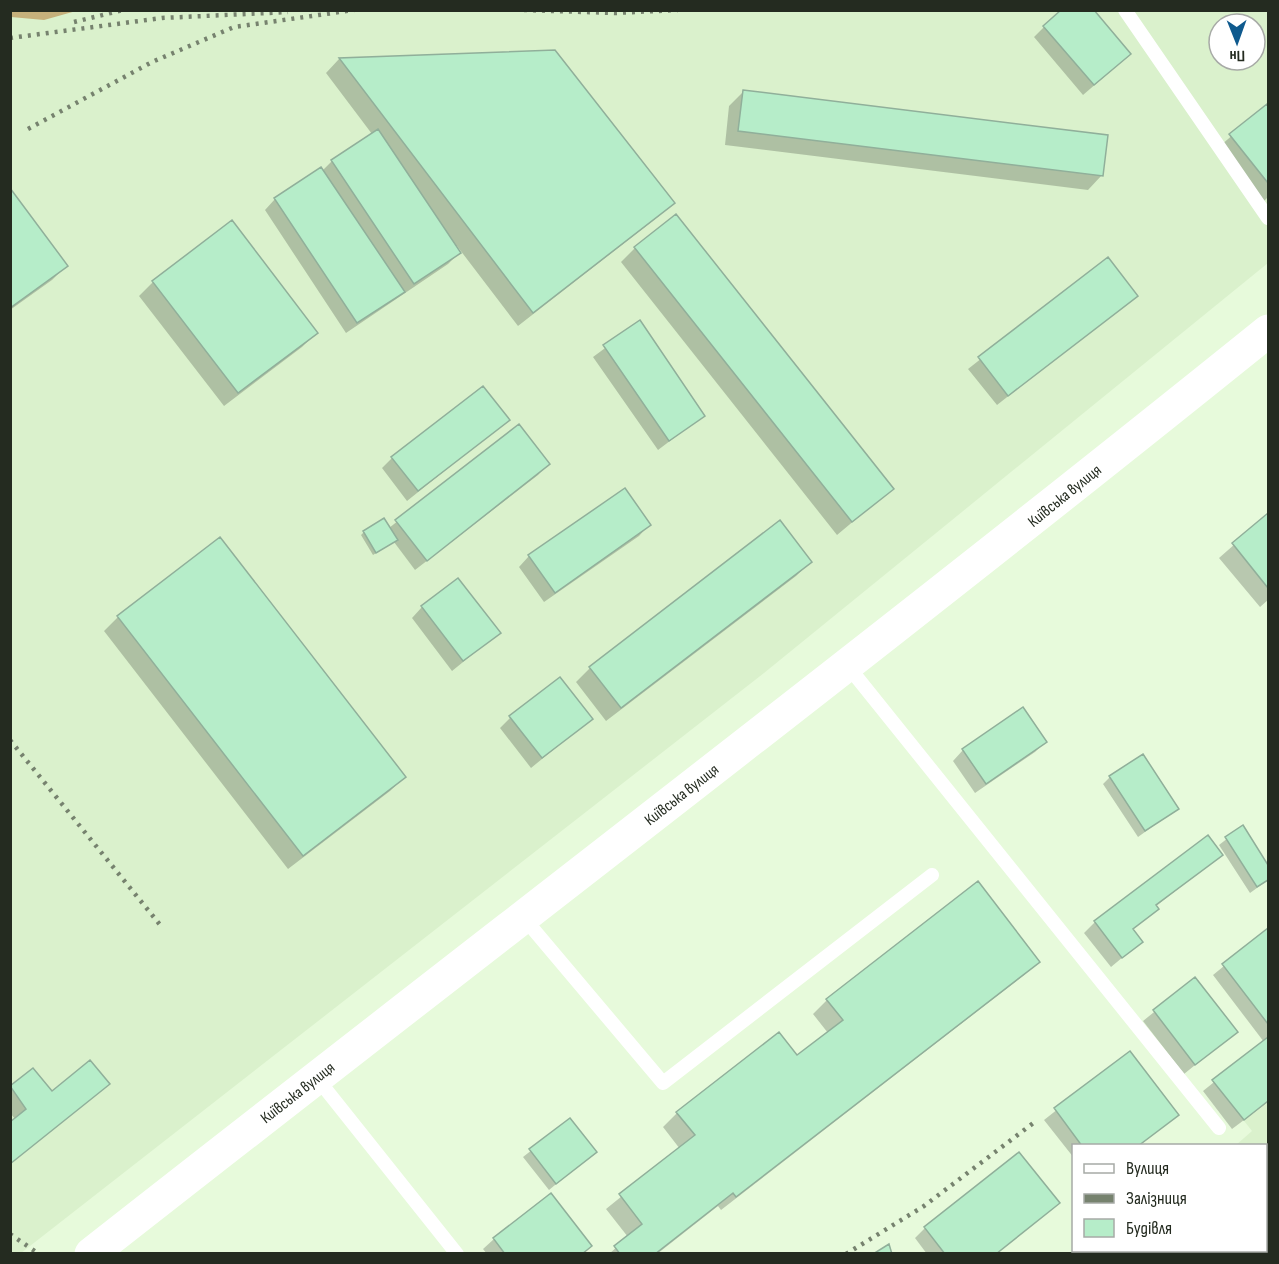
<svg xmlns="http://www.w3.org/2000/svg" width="1279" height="1264" font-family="'Sofia Sans Condensed',sans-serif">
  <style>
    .built { fill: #daf1cc; fill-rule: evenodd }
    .forest { fill: #c5b07b }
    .shadow { fill: #0003 }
    .building { fill: #b6edc9; stroke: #90af9a; stroke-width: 1.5 }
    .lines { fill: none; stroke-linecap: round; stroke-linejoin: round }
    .service { stroke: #fff; stroke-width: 14 }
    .secondary { stroke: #fff; stroke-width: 33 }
    .rail { stroke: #76826e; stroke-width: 4.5; stroke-dasharray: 3 6; stroke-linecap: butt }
    .labels { text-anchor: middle; stroke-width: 6; stroke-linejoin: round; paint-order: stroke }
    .street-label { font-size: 16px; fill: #242b20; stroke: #fff }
  </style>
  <rect width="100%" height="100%" fill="#e7fadb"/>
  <!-- built -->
  <path class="built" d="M10,11H1268V263L764,673L21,1253H11ZM1219,24H1255V60H1219Z
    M1268,1037V1253L1112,1254L1116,1250H1266V1146L1236,1145L1252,1131L1212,1080Z"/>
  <!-- forest -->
  <path class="forest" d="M10,11L11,10L76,11L44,20L11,17Z"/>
  <!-- shadow -->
  <path class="shadow" d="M1044,27L1119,64L1083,95L1034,37Z
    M555,51L673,202L659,216L518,326L457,246L455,247L459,253L448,264L346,333L265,210L275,199L322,171L332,161L372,134L326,73L339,59Z
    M743,92L1102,175L1088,190L725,145L729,106Z
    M1266,106L1268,109V197L1264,201L1220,146Z
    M10,191L66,266L52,280L10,310Z
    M635,248L892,489L837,535L621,262Z
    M1108,259L1136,296L997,405L968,369Z
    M153,282L316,333L302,347L224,406L139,296Z
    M639,323L703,416L658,450L593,357Z
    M508,420L407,501L382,468L392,458Z
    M518,426L548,464L538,475L415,570L394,542L373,555L361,535L364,532L389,528Z
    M1268,515V600L1260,607L1219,558Z
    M649,525L639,536L544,602L519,567L529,556Z
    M810,562L796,576L606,721L576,682L590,668Z
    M422,607L499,633L452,671L412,618Z
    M118,617L404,777L390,791L288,869L104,631Z
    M510,718L591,719L531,768L500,728Z
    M1045,742L1035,752L975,793L953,761L963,750Z
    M1110,777L1177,809L1138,837L1103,784Z
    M1242,827L1268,868V880L1250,893L1219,845Z
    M1221,855L1155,907L1157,909L1132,930L1141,942L1111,967L1084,933L1095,922Z
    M1268,930V1102L1232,1129L1203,1091L1264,1042L1213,975Z
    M1038,961L1024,975L721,1210L718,1206L657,1254H609L628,1237L606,1209L680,1149L663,1127L677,1113L797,1057L828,1033L813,1014L827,1000Z
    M1195,979L1236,1032L1184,1074L1143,1021Z
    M1129,1053L1177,1115L1139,1146H1074V1158L1044,1120Z
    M33,1070L52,1093L108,1084L10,1164V1124L16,1120L10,1113V1088Z
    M570,1120L595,1152L549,1190L523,1157Z
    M1058,1203L996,1254H927L915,1238L925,1228Z
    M494,1239L582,1254H487L483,1249Z"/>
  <!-- building -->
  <path class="building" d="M1061,10H1094L1131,54L1094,85L1043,26Z
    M555,50L675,203L533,313L339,58Z
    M743,90L1108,135L1103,176L738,131Z
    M1267,104L1268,107V183L1229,134Z
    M378,129L461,253L414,284L331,160Z
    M321,167L405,292L357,323L274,198Z
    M10,188L68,266L10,308Z
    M676,214L894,489L852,522L634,247Z
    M232,220L318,333L238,393L152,281Z
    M1108,257L1138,296L1008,396L978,357Z
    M640,320L705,416L669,441L603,345Z
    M483,386L510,420L418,491L391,457Z
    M519,424L550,464L427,561L395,520Z
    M625,488L651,525L555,593L528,555Z
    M1268,513V588L1232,543Z
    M384,518L398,540L376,553L363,531Z
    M780,520L812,562L621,708L589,667Z
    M220,537L406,777L303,856L117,616Z
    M458,578L501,633L463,661L421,606Z
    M560,677L593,719L542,758L509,716Z
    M1023,707L1047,742L986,784L962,749Z
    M1143,754L1179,809L1145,831L1109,776Z
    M1243,825L1268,865V880L1257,887L1225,837Z
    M1208,835L1223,855L1156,905L1159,909L1133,929L1143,942L1122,958L1094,921Z
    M978,881L1040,962L736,1197L733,1193L655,1254H620L614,1246L642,1224L619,1194L695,1135L676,1112L779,1032L797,1055L843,1020L826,999Z
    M1268,928V1024L1222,964Z
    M1195,977L1238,1032L1195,1065L1153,1010Z
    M1268,1037V1101L1244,1120L1212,1080Z
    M1130,1051L1179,1115L1138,1146H1082L1054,1108Z
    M90,1060L110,1084L10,1164V1122L26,1109L10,1086L33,1068L52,1091Z
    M570,1118L597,1152L556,1184L529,1149Z
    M1019,1152L1060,1203L996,1254H945L924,1227Z
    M551,1193L592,1246L582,1254H505L493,1238Z
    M889,1244L892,1254H873Z
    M1123,1250H1155L1158,1254H1125Z"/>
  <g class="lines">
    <!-- service -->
    <path class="service" d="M1125,10L1268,218
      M847,665L1219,1128
      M523,917L663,1083L932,875
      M316,1077L457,1254"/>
    <!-- secondary -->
    <path class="secondary" d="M91,1254C483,946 880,644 1268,331"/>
    <!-- rail -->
    <path class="rail" d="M524,10L615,13L678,10
      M74,22L123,10
      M10,38L162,18L288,12
      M28,129L152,62L234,27L354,10
      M10,740L161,926
      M10,1234L39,1254
      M846,1254L924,1206L1036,1121"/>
  </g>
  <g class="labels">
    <!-- street labels -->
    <g class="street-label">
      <text transform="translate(1064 495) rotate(-39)" y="6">Київська вулиця</text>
      <text transform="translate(681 794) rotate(-38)" y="6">Київська вулиця</text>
      <text transform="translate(297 1092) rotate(-38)" y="6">Київська вулиця</text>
    </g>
  </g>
  <!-- border -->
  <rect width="1279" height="1264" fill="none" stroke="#242b20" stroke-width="24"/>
  <!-- legend -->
  <rect x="1072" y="1144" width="195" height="108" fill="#ffffff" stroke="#a7aaa6" stroke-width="1.5"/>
  <rect x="1084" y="1164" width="30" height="9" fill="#ffffff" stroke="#a7aaa6" stroke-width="1.5"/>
  <text x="1126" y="1174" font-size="18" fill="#242b20">Вулиця</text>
  <rect x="1084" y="1194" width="30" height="9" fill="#76826e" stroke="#a7aaa6" stroke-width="1.5"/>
  <text x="1126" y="1204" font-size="18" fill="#242b20">Залізниця</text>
  <rect x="1084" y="1219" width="30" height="18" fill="#b6edc9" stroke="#a7aaa6" stroke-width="1.5"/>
  <text x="1126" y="1234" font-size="18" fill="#242b20">Будівля</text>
  <!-- north arrow -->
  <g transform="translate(1237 42) rotate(179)"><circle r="28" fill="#ffffff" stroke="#a7aaa6" stroke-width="1.5"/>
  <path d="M0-4.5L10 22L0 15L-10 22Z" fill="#0f5a8e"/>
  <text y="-9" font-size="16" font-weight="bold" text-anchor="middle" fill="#242b20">Пн</text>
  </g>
</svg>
